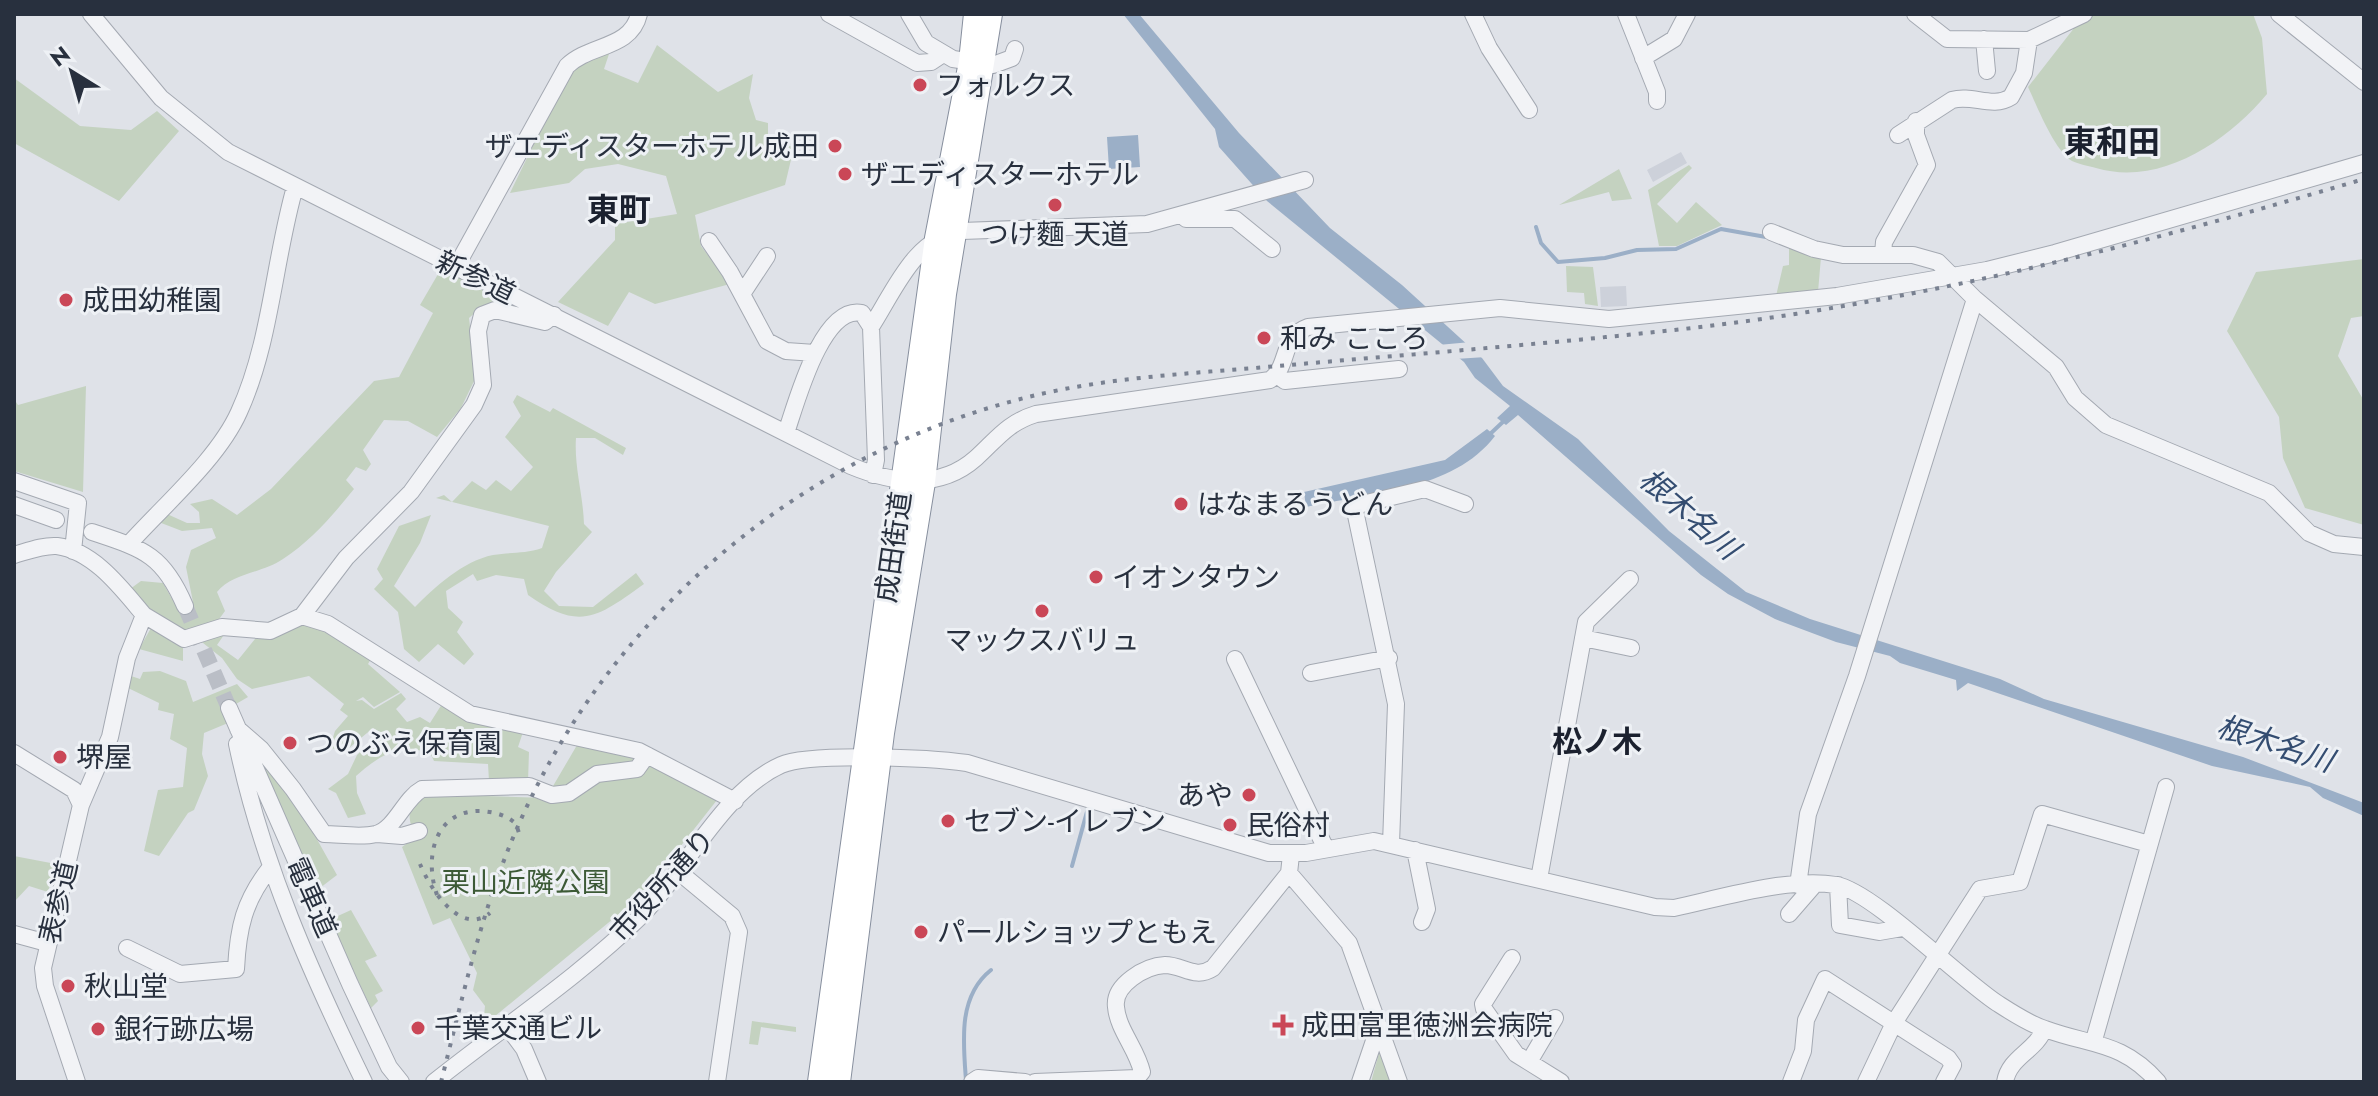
<svg xmlns="http://www.w3.org/2000/svg" width="2378" height="1096" font-family="Jost,'Noto Sans JP',sans-serif">
  <style>
    .built { fill: #cdd1da }
    .green { fill: #c4d2c0 }
    .water { fill: #9bafc7 }
    .pier { fill: #dfe2e8 }
    .lines { fill: none; stroke-linecap: round; stroke-linejoin: round }
    .stream { stroke: #9bafc7; stroke-width: 4 }
    .minor-tunnel { stroke: #babec6; stroke-width: 16; stroke-dasharray: 16 8; stroke-linecap: butt }
    .minor-casing { stroke: #a4a9b2; stroke-width: 18 }
    .highway-casing { stroke: #878f9e; stroke-width: 24 }
    .minor { stroke: #f2f3f6; stroke-width: 16 }
    .highway { stroke: #fff; stroke-width: 22 }
    .rail { stroke: #798191; stroke-width: 4; stroke-dasharray: 4 8; stroke-linecap: butt }
    .poi-dot { fill: #ca4757; stroke: #eef1f5; stroke-width: 3 }
    .labels { text-anchor: middle; stroke-width: 6; stroke-linejoin: round; paint-order: stroke }
    .poi-label { font-size: 28px; fill: #28303e; stroke: #eef1f5; text-anchor: start }
    .street-label { font-size: 28px; fill: #28303e; stroke: #eef1f5 }
    .park-label { font-size: 28px; fill: #3c5a36; stroke: #eef1f5 }
    .water-label { font-size: 30px; font-style: italic; fill: #344d71; stroke: #eef1f5 }
    .neighbourhood-label { font-size: 30px; font-weight: bold; fill: #1b212f; stroke: #eef1f5 }
    .quarter-label { font-size: 32px; font-weight: bold; fill: #1b212f; stroke: #eef1f5 }
  </style>
  <rect width="100%" height="100%" fill="#dfe2e8"/>
  <!-- built -->
  <path class="built" d="M1681,152L1687,163L1653,182L1647,170Z
    M1626,286L1627,306L1601,307L1600,287Z"/>
  <!-- green -->
  <path class="green" d="M2085,14H2253L2262,38L2267,94C2227,142 2160,187 2096,168C2089,166 2078,164 2072,161C2054,150 2037,106 2028,87Z
    M657,45L718,92L753,74L749,98L756,120L768,123V141L794,147L785,185L695,215L701,246L730,284L655,304L629,292L608,326L558,302L615,240V224L677,214L666,176L618,164L585,169L569,183L510,193L571,67L610,51L604,69L638,83Z
    M14,78L80,126L131,130L157,111L179,131L119,201L14,143Z
    M1689,165L1692,168L1657,204L1677,223L1696,202L1722,225L1677,246H1659L1648,190Z
    M1619,169L1632,199L1612,201L1609,192L1559,205Z
    M1789,247L1821,257L1818,292L1776,296L1783,266L1789,265Z
    M2364,259V316L2351,318L2338,356L2364,401V525L2305,508L2283,458L2279,417L2227,331L2256,272Z
    M1566,266L1593,267L1598,306L1585,304L1584,293L1567,292Z
    M441,269L514,302C493,301 484,304 469,318L476,377L461,408L437,437L408,421L384,420L363,450L371,464L366,471L356,467L346,480L354,489C333,515 312,540 283,559C263,573 232,573 217,592L225,611L217,622L188,633L145,612L130,589L141,581L163,583L180,613L193,602L186,567L191,550L216,538L212,528L182,531L156,521L167,514L187,523H200L199,512L190,504L212,499L237,515L271,489L374,381L399,377L433,313L420,305Z
    M86,386L83,492L14,471V399L18,405Z
    M517,395L550,412L553,408L626,448L623,455L595,438H576C574,467 583,494 584,524L592,532L556,572L544,591L559,606L593,607L636,573L644,584C598,617 580,632 528,595L524,579L496,575L477,581L473,574L446,591L448,608L463,622L457,632L474,654L464,665L438,644L419,662L404,649L398,612L374,589L383,579L377,569L399,526L431,515L420,543L394,586L415,607C435,587 463,561 493,555C510,552 525,554 542,548L549,526L436,498L444,495L452,502L472,481L486,490L496,480L511,491L533,467L505,437L521,416L513,402Z
    M308,620L372,657L368,664L400,692L374,707L363,697L356,701L362,700L374,709L401,693L406,699L396,709L407,722L420,717L430,723L442,704L524,729L518,747L529,752L528,782L489,781L488,764L434,761L430,753C398,742 379,756 356,776L357,793L366,814L348,818L336,793L328,789L348,774L357,755L381,733L373,728L343,753L330,747L335,731L348,716L340,710L344,704L309,676L252,689L237,679L222,658L198,639L228,629L217,645L238,660L259,634Z
    M151,628L183,644V661L139,649Z
    M160,671L186,681L193,702L237,684L248,697L224,711L228,723L204,733L202,754L208,776L194,810L188,813L159,856L144,851L158,790L183,787L187,748L170,739L174,714L158,710L159,703L126,687L128,675L140,679L143,672Z
    M580,740L637,754L717,800L654,880L625,909L483,1026L485,1006L473,990L477,973L450,918L433,925L402,847L416,837C407,819 407,809 419,794L546,798Z
    M256,753L291,793L337,875L316,891Z
    M14,856L56,864L48,892L29,886L14,902Z
    M351,910L377,956L365,961L383,991L375,995L378,1001L371,1008L329,920Z
    M752,1021L796,1027V1032L761,1027L758,1045L749,1044Z
    M1381,1046L1393,1082H1371Z"/>
  <!-- water -->
  <path class="water" d="M1123,14H1139L1239,133L1330,228L1402,285L1482,358L1503,386L1578,439L1669,531L1746,592L1810,619L2000,679L2044,699L2243,757L2364,803V816L2323,798L2310,787L2212,766L1968,683L1957,691L1956,680L1900,663L1890,656L1836,642L1775,619L1728,594L1701,575L1518,415L1506,425L1497,418L1510,406L1475,378L1464,362L1267,201L1219,147L1215,129Z
    M1138,135L1140,167L1109,169L1107,137Z
    M1487,429L1495,436C1453,491 1369,493 1306,507L1304,492L1445,460Z"/>
  <!-- pier -->
  <path class="pier" d="M1471,342L1486,357L1455,359L1438,345Z"/>
  <g class="lines">
    <!-- stream -->
    <path class="stream" d="M1536,227L1541,243L1558,262L1605,258L1637,250L1676,249L1721,229L1766,237
      M1489,435L1506,419
      M1072,866L1088,808
      M966,1080C963,1041 958,996 991,970"/>
    <!-- minor-tunnel -->
    <path class="minor-tunnel" d="M185,606L229,708"/>
    <!-- minor casing -->
    <g class="minor-casing">
      <path id="minor" d="M91,14L161,98L228,152L851,466C892,483 939,491 976,458C997,439 1007,423 1036,414L1270,380C1290,366 1280,337 1308,327L1500,308L1609,319L1837,296L1987,270L2055,253L2364,163
        M829,14L917,63L931,62L943,54
        M909,14L926,43L953,59L993,65L1012,58L1015,49
        M1473,14L1489,48L1529,110
        M1626,14L1657,92V101
        M1915,14L1947,39L2029,40L2084,14
        M2279,14L2364,82
        M1984,39L1987,71
        M1643,58L1674,39L1687,14
        M1898,135L1952,100C1973,94 1992,109 2011,97L2024,73L2029,40
        M1186,219H1235L1272,249
        M1771,232L1814,249L1843,255H1913L1938,262L1975,299L2056,367L2075,398L2106,425L2269,493L2309,533L2334,544L2364,547
        M709,241L730,272L767,341L786,351L815,353
        M1883,254L1884,242L1927,165L1916,135V121
        M456,267L567,66C589,44 631,49 639,14
        M742,294L767,256
        M871,327C895,290 914,238 962,231L1147,224L1305,180
        M1277,375L1285,381L1399,369
        M786,433C796,404 822,304 862,313L871,327L876,460L873,475
        M14,481L78,503L73,551
        M14,505L56,520
        M92,532C143,549 163,554 185,606
        M129,544C163,506 218,459 239,412C271,342 274,260 295,187
        M14,555C28,551 43,545 57,546C94,551 122,589 144,615L127,658L110,737L81,805
        M144,615L184,639L222,627L270,631L302,616L346,558L411,492L474,405L483,385L478,331L482,315L495,310L545,322L554,315
        M302,616L328,624L470,714L639,751L735,801
        M1583,638L1631,648
        M1235,659L1326,849
        M1311,673L1389,658
        M229,708L350,984L389,1067L401,1082
        M238,729L261,749L293,789L324,834C339,834 361,838 376,834C396,828 404,799 422,789L529,786L552,795L569,793L597,774L637,769L647,755
        M237,744C262,864 311,973 364,1082
        M14,753L74,790L81,805L43,968L45,986L77,1082
        M377,834L402,836L419,831
        M1391,844L1396,704L1354,506L1425,489L1465,504
        M1415,850L1427,909L1422,922
        M679,872L732,916L739,932L717,1082
        M1289,873L1349,943L1399,1082
        M1539,879L1586,622L1630,579
        M1798,885L1808,814L1857,676L1975,299
        M1838,885L1840,925L1879,932L1902,928
        M1789,914L1815,884
        M14,934L47,943
        M127,948L180,974L236,969C238,928 244,901 270,868
        M1512,958L1483,1004L1484,1009L1516,1054L1561,1082
        M507,1026L524,1049L538,1082
        M2094,1040L2166,787
        M1529,1062L1555,1018
        M434,1082C503,1027 579,977 642,915C686,870 723,791 781,765C809,752 932,758 967,763L1269,853H1306L1374,841L1655,907L1674,908C1721,898 1789,877 1836,885C1872,891 1959,978 1997,1003C2011,1012 2029,1024 2045,1029C2091,1046 2122,1041 2158,1082
        M972,1082L978,1078L1025,1082
        M1035,1082L1137,1078L1142,1072C1137,1049 1118,1030 1116,1007C1113,985 1145,966 1165,965C1183,965 1195,980 1213,968L1289,873L1291,855
        M1360,1082L1379,1026
        M1791,1082L1803,1051L1806,1020L1825,979L1948,1058L1953,1065L1944,1082
        M1866,1082L1894,1023L1980,889L2020,882L2042,814L2149,844
        M2005,1082C2009,1057 2036,1051 2044,1029"/>
    </g>
    <!-- highway casing -->
    <g class="highway-casing">
      <path id="highway" d="M819,1082L936,238L970,62L975,14
        M839,1082L883,733L924,482L945,294L991,14"/>
    </g>
    <!-- minor -->
    <use href="#minor" class="minor"/>
    <!-- highway -->
    <use href="#highway" class="highway"/>
    <!-- rail -->
    <path class="rail" d="M420,864C430,888 460,937 490,913
      M437,895C424,858 434,810 481,811C494,812 507,815 516,824L520,836
      M441,1082C463,996 482,908 518,826C609,618 793,460 1013,401C1099,377 1189,374 1278,366C1413,354 1548,344 1683,329C1915,303 2140,245 2364,179"/>
  </g>
  <!-- markers -->
  <g class="poi-dot">
    <circle cx="920" cy="85" r="8"/>
    <circle cx="835" cy="146" r="8"/>
    <circle cx="845" cy="174" r="8"/>
    <circle cx="1055" cy="205" r="8"/>
    <circle cx="66" cy="300" r="8"/>
    <circle cx="1264" cy="338" r="8"/>
    <circle cx="1181" cy="504" r="8"/>
    <circle cx="1096" cy="577" r="8"/>
    <circle cx="1042" cy="611" r="8"/>
    <circle cx="290" cy="743" r="8"/>
    <circle cx="60" cy="757" r="8"/>
    <circle cx="1249" cy="795" r="8"/>
    <circle cx="948" cy="821" r="8"/>
    <circle cx="1230" cy="825" r="8"/>
    <circle cx="921" cy="932" r="8"/>
    <circle cx="68" cy="986" r="8"/>
    <path d="M1279 1013h8v8h8v8h-8v8h-8v-8h-8v-8h8z"/>
    <circle cx="418" cy="1028" r="8"/>
    <circle cx="98" cy="1029" r="8"/>
  </g>
  <g class="labels">
    <!-- poi labels -->
    <g class="poi-label">
      <text x="936" y="95">フォルクス</text>
      <text x="819" y="156" text-anchor="end">ザエディスターホテル成田</text>
      <text x="861" y="184">ザエディスターホテル</text>
      <text x="1055" y="244" text-anchor="middle">つけ麵 天道</text>
      <text x="82" y="310">成田幼稚園</text>
      <text x="1280" y="348">和み こころ</text>
      <text x="1197" y="514">はなまるうどん</text>
      <text x="1112" y="587">イオンタウン</text>
      <text x="1042" y="650" text-anchor="middle">マックスバリュ</text>
      <text x="306" y="753">つのぶえ保育園</text>
      <text x="76" y="767">堺屋</text>
      <text x="1233" y="805" text-anchor="end">あや</text>
      <text x="964" y="831">セブン-イレブン</text>
      <text x="1246" y="835">民俗村</text>
      <text x="937" y="942">パールショップともえ</text>
      <text x="84" y="996">秋山堂</text>
      <text x="1301" y="1035">成田富里徳洲会病院</text>
      <text x="434" y="1038">千葉交通ビル</text>
      <text x="114" y="1039">銀行跡広場</text>
    </g>
    <!-- street labels -->
    <g class="street-label">
      <text transform="translate(476 277) rotate(26)" y="10">新参道</text>
      <text transform="translate(893 547) rotate(-82)" y="10">成田街道</text>
      <text transform="translate(662 885) rotate(-48)" y="10">市役所通り</text>
      <text transform="translate(312 897) rotate(66)" y="10">電車道</text>
      <text transform="translate(58 902) rotate(-77)" y="10">表参道</text>
    </g>
    <!-- park labels -->
    <g class="park-label">
      <text x="526" y="892">栗山近隣公園</text>
    </g>
    <!-- water labels -->
    <g class="water-label">
      <text transform="translate(1689 514) rotate(41)" y="10">根木名川</text>
      <text transform="translate(2275 744) rotate(18)" y="10">根木名川</text>
    </g>
    <!-- neighbourhood labels -->
    <g class="neighbourhood-label">
      <text x="1597" y="752">松ノ木</text>
    </g>
    <!-- quarter labels -->
    <g class="quarter-label">
      <text x="2112" y="153">東和田</text>
      <text x="619" y="221">東町</text>
    </g>
  </g>
  <!-- border -->
  <rect width="2378" height="1096" fill="none" stroke="#28303e" stroke-width="32"/>
  <!-- north arrow -->
  <g transform="translate(72 72) rotate(323)" stroke="#eef1f5" stroke-width="6" paint-order="stroke">
  <path d="M0-6L14 30L0 20L-14 30Z" fill="#28303e"/>
  <text y="-12" font-size="22" font-weight="bold" text-anchor="middle" fill="#28303e">N</text>
  </g>
</svg>
